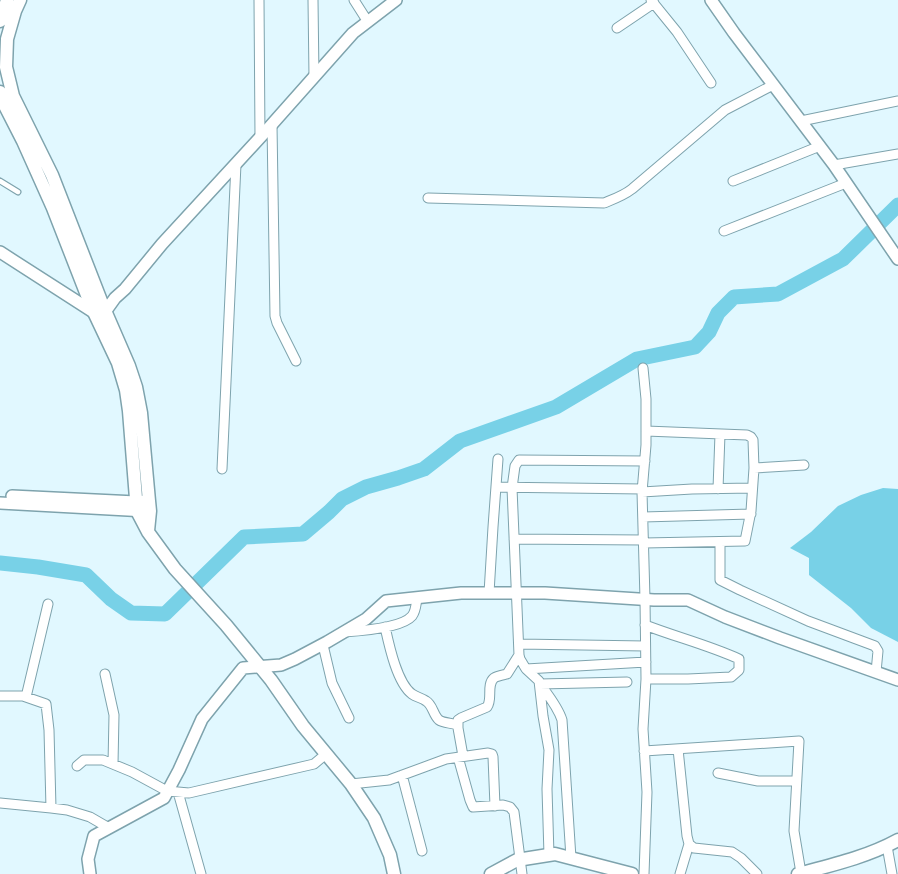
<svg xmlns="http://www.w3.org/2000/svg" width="898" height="874" font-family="Arial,sans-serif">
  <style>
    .water { fill: #78d1e7 }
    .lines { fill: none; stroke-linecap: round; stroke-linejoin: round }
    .river { stroke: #78d1e7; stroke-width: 15 }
    .service-casing { stroke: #7ea3ad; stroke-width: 7 }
    .minor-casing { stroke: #7ea3ad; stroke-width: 11 }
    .tertiary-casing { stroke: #7ea3ad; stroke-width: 14 }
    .secondary-casing { stroke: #7ea3ad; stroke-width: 15 }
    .service { stroke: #fff; stroke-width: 4.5 }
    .minor { stroke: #fff; stroke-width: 9 }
    .tertiary { stroke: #fff; stroke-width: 11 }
    .secondary { stroke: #fff; stroke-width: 12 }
  </style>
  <rect width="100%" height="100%" fill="#e1f8ff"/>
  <!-- water -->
  <path class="water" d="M883,488L898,489V642L871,628L851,608L809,575V558L790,548L811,532L838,506L861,495Z"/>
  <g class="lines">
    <!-- river -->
    <path class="river" d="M0,563L38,567L86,575L111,599L131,613L165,614L244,537L303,534L329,512L342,499L366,487L398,478L424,469L460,441L556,407L637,359L695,347L709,332L718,313L734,297L778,294L843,259L898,205"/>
    <!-- service casing -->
    <g class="service-casing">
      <path id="service" d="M0,181L18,192"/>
    </g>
    <!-- minor casing -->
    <g class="minor-casing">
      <path id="minor" d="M259,0L260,137
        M313,0L314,77
        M354,0L368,22
        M651,0L677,32L711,83
        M617,28L654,3
        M801,121L898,101
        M272,125L275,316L277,323L296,361
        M834,165L898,154
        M733,181L820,146
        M428,198L604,203C614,199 623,196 632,189L725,110L773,85
        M724,231L846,183
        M643,368L646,399V445L642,492L645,599L646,679L643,729L647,792L644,874
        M754,468L804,465
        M222,469L236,164
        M496,487L643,489
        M718,489L720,434
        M642,492L692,489L752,488
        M643,517L751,514
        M514,539L643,540
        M720,542V580L740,590L808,621L875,646L878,651L876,672
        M644,543L745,541L751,511L754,468L753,440L751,437L747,435L646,431
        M489,593L493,527L498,459
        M645,625C676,637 708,645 739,659V670L731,677L688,679H646
        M385,627C389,645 397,683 412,694C416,697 422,698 426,701C433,705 433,715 439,720C443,723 452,723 457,725
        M344,632C360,631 402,628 412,616C416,611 416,604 417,598
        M519,644L645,646
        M323,645L332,683L349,718
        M526,669L520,659L519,655L512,488L515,466L519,460L645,461
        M105,674L114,715L113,764
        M540,684C548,695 558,707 562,720L571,858
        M540,684L627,682
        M0,696H23L46,704L49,730L51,808L67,810L90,817L109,828
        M26,697L48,604
        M678,749L687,836L689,844L694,848L732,852L741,858L757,874
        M644,751L799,741L794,831L801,873
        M463,756L458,728V720L461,718L487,707C493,699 486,685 494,678C497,676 503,675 507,674L519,655
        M458,757L470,800L473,807L503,805L510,807L514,812L522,874
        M77,766L84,760H103L132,772L167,791L189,793L314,764L326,754
        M718,773L758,781H796
        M402,775L422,851
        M351,784L389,780L446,759L488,753L492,754L493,757L495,806
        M178,792L201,874
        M0,803L51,808
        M887,846L892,874
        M549,855L547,789L549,750L543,716L539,681L526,669L646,662
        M680,874L689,844"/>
    </g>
    <!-- tertiary casing -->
    <g class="tertiary-casing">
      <path id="tertiary" d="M711,0L734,33L834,165L898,259
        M0,252L95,313L105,312L115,298L125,289L162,244L266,131L353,33L396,0
        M12,496L136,502L146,501
        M0,503L146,511
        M90,874L88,859L94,836L164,798L179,770L202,719L243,668L281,665L295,659L327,642L366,619L386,601L461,593H545L654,600H688L725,617L780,638L898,680"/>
    </g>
    <!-- secondary casing -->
    <g class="secondary-casing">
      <path id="secondary" d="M20,0L15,11L7,39L6,67L13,96L52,175L103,306L129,366L136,387L141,413L149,501L150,511L148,531
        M0,21L7,0
        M0,92L2,100L23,141L53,208L92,308L118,363L126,390L129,411L137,511L148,532L175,569L226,625L271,680L303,726L351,784L374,818L390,855L394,874
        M491,874L517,860L555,854L632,874
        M798,874C832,865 867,857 898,840"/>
    </g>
    <!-- service -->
    <use href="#service" class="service"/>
    <!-- minor -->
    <use href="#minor" class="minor"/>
    <!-- tertiary -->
    <use href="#tertiary" class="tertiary"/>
    <!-- secondary -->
    <use href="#secondary" class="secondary"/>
  </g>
</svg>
